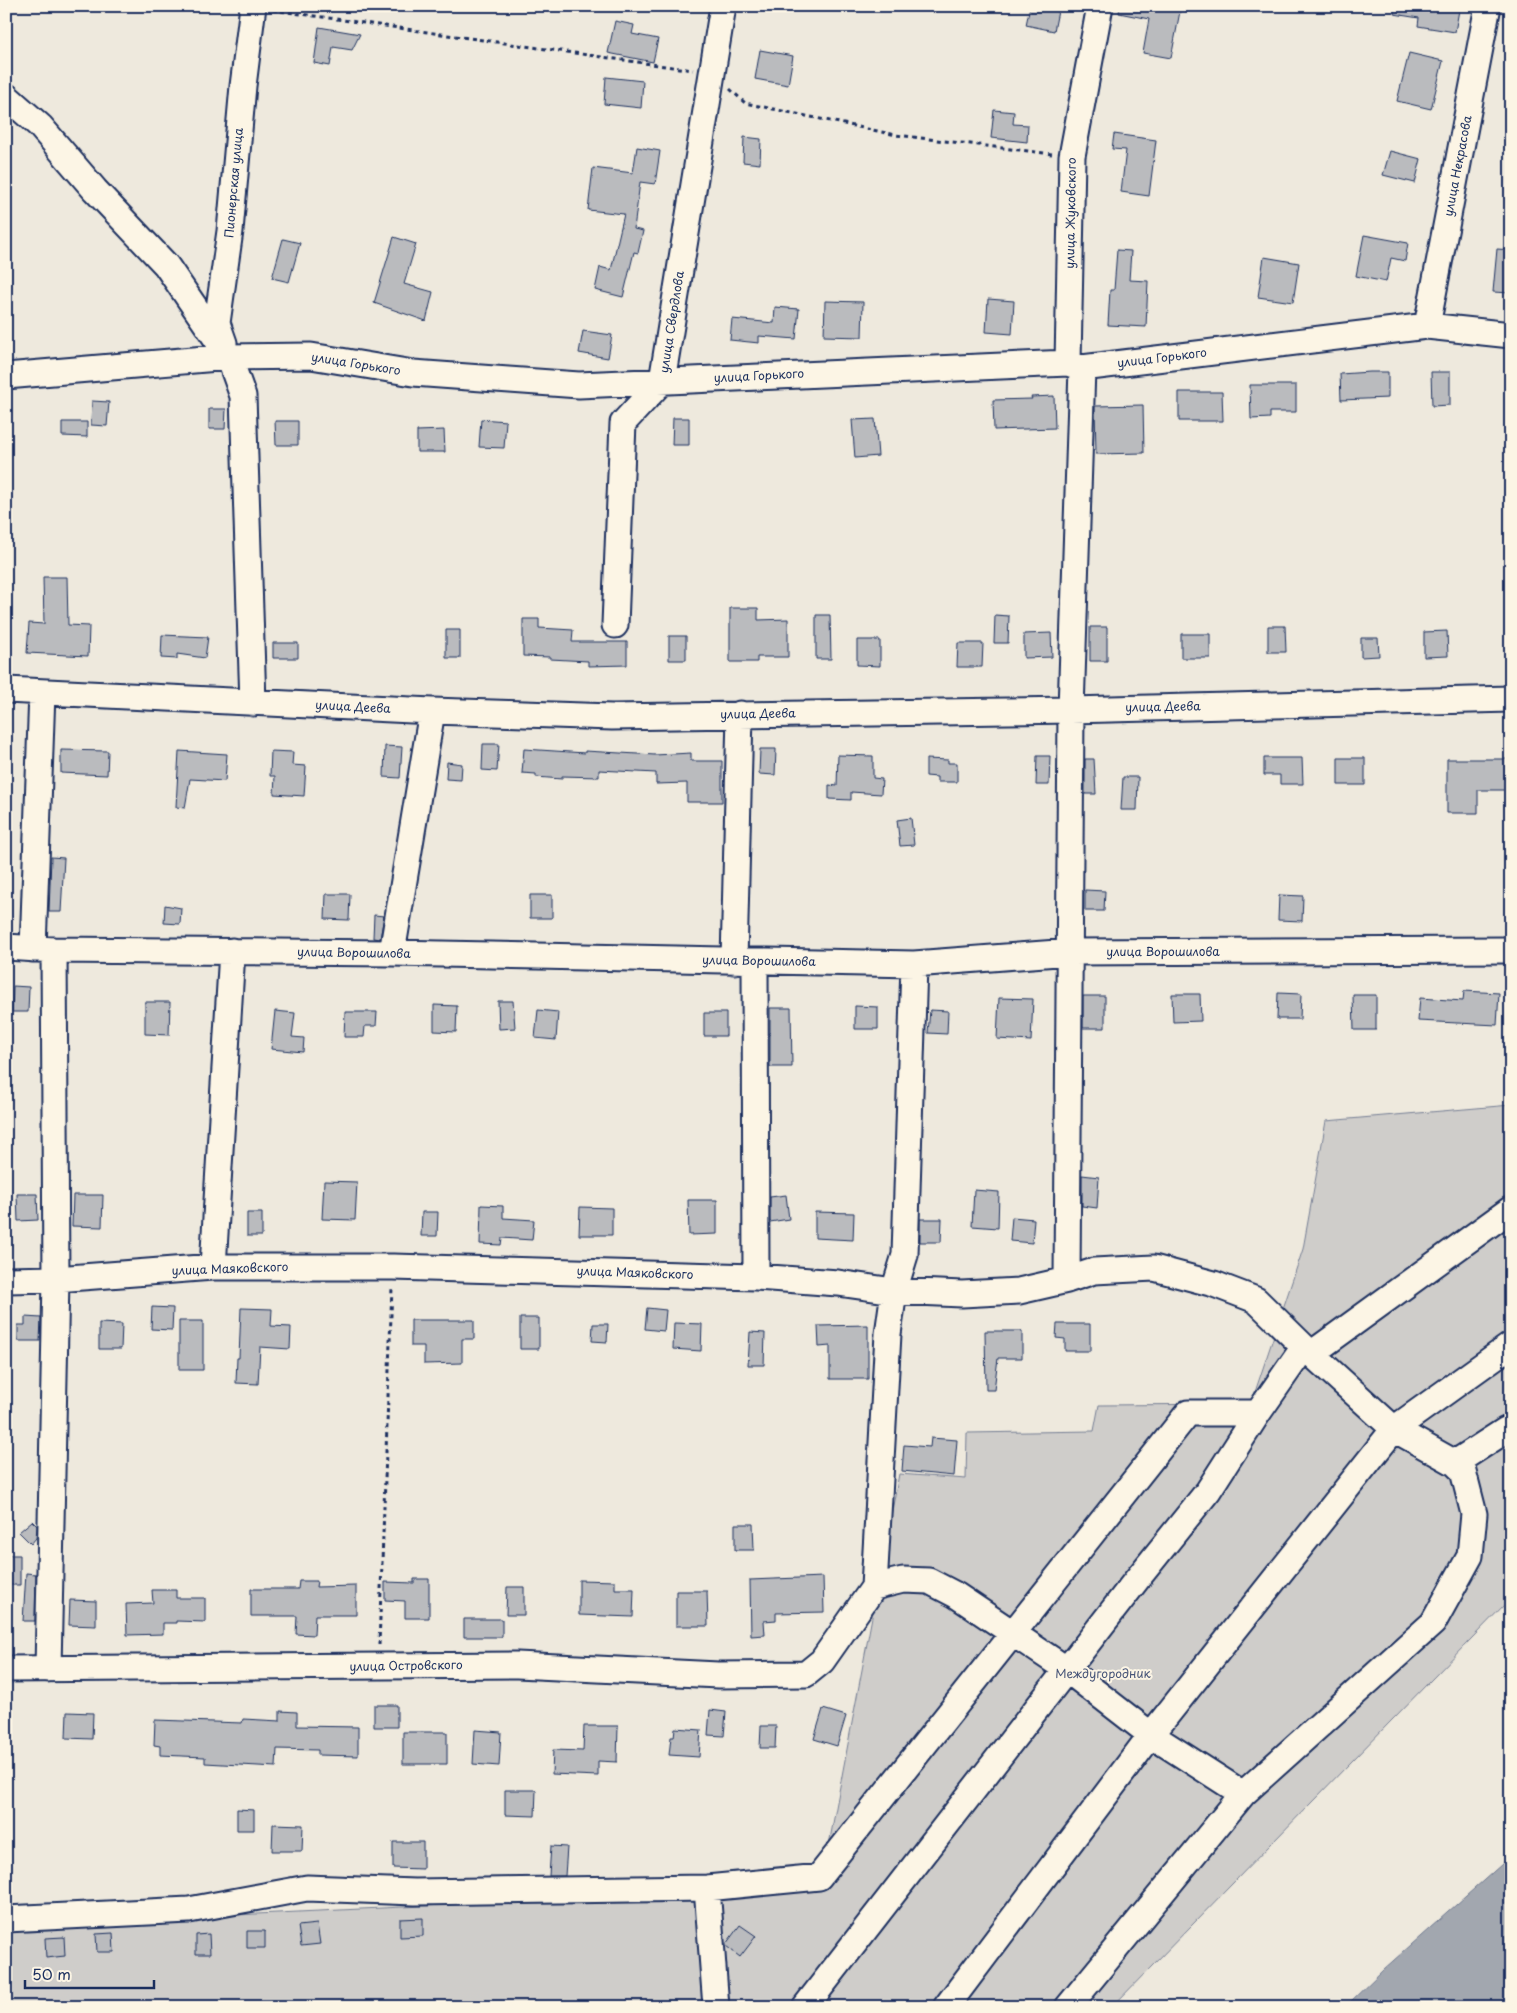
<svg xmlns="http://www.w3.org/2000/svg" width="1517" height="2013" font-family="'Playpen Sans',sans-serif">
  <style>
    .green { fill: #cfcdca; stroke: #757e94 }
    .water { fill: #a2a7af; stroke: #6c778f }
    .building { fill: #babbbe; stroke: #1b2f5e }
    .lines { fill: none; stroke-linecap: round; stroke-linejoin: round }
    .minor-casing { stroke: #1b2f5e; stroke-width: 29 }
    .path { stroke: #1b2f5e; stroke-width: 3; stroke-dasharray: 4 4; stroke-linecap: butt }
    .minor { stroke: #fcf5e5; stroke-width: 25 }
    .labels { text-anchor: middle; stroke-width: 4; stroke-linejoin: round; paint-order: stroke }
    .street-label { font-size: 12px; fill: #1b2f5e; stroke: #fcf5e5 }
    .park-label { font-size: 12px; fill: #485679; stroke: #fcf5e5 }
  </style>
  <rect width="100%" height="100%" fill="#eee9dd"/>
  <filter id="ink" filterUnits="userSpaceOnUse"><feTurbulence type="fractalNoise" baseFrequency=".02" numOctaves="2"/><feDisplacementMap in="SourceGraphic" scale="10" xChannelSelector="R" yChannelSelector="G"/><feConvolveMatrix kernelMatrix="1 2 1 2 8 2 1 2 1" color-interpolation-filters="sRGB"/></filter>
  <g filter="url(#ink)">
    <!-- green -->
    <path class="green" d="M1511,1105V1598L1112,2007H6V1926L821,1887L899,1474L966,1479L967,1433L1094,1431L1099,1405L1251,1404L1303,1249L1326,1121Z"/>
    <!-- water -->
    <path class="water" d="M1511,1856V2007H1345L1384,1969Z"/>
    <!-- building -->
    <path class="building" d="M1030,6L1058,11L1054,31L1026,25Z
      M1120,6H1181L1171,58L1143,53L1149,19L1119,13Z
      M1395,6H1438L1459,10L1455,32L1418,26L1419,18L1394,14Z
      M615,21L634,25L632,34L658,39L653,62L608,53Z
      M319,27L360,34L352,50L333,47L330,66L314,63Z
      M760,50L793,56L788,85L755,79Z
      M1409,53L1443,61L1431,109L1397,101Z
      M606,77L643,81L641,108L604,104Z
      M994,110L1014,112L1013,124L1028,125L1027,142L991,138Z
      M1114,134L1156,140L1149,196L1121,192L1126,150L1112,149Z
      M744,137L761,139L760,164L743,162Z
      M637,147L660,151L655,184L640,182L634,229L643,231L638,253L634,252L623,297L595,290L600,267L611,270L624,214L588,210L593,168L633,173Z
      M1390,151L1421,159L1415,183L1383,175Z
      M1364,235L1408,243L1405,261L1391,258L1386,282L1356,276Z
      M394,237L416,244L404,284L433,292L426,321L374,303Z
      M283,239L300,243L289,282L272,278Z
      M1497,249L1511,250V293L1493,292Z
      M1117,250L1131,251L1129,280L1148,281L1146,327L1108,325L1110,290H1114Z
      M1264,257L1299,263L1293,302L1258,297Z
      M988,299L1014,301L1012,334L986,332Z
      M825,301L863,302L862,337L824,336Z
      M775,307L799,309L796,339L759,336V343L730,340L732,319L774,323Z
      M583,331L612,335L608,358L579,353Z
      M1370,372H1388V398L1341,400L1340,374Z
      M1431,372H1450V405L1432,406Z
      M1250,385H1296V412H1270V418L1251,419Z
      M1179,392H1222L1223,421H1179Z
      M1054,396L1055,428L994,430L993,400L1032,399L1031,397Z
      M92,401L109,402L107,426L91,425Z
      M1143,405L1144,453L1096,454L1095,406Z
      M209,409H226L225,429H209Z
      M673,418H689V445H672Z
      M481,419L506,421L504,448L479,447Z
      M875,419L878,456L855,458L852,420Z
      M275,421H298V445H276Z
      M62,422H87V437L62,436Z
      M444,430L445,452H417V431Z
      M43,577H67L68,625L89,626L88,656L27,653L29,623L44,624Z
      M730,608H758V620L788,619V657H757V662H730Z
      M816,615H830L831,659H816Z
      M995,615L1009,616L1008,643H994Z
      M523,619H539V628L573,630L572,642H627V665L588,666V661L550,659V657L523,656Z
      M1268,626H1285L1286,652H1268Z
      M1090,627H1107V661H1090Z
      M446,630H460V658H446Z
      M1447,631L1448,656L1424,657V632Z
      M1051,633L1052,657L1024,658V634Z
      M1181,634H1210V658H1181Z
      M162,635L208,637L205,658L177,654V659L161,658Z
      M669,636H686V660H669Z
      M1361,638H1378L1379,656L1361,657Z
      M857,640H880V666L857,665Z
      M273,643H298V658H273Z
      M958,643H983L982,667H957Z
      M483,744H499L497,771L482,770Z
      M385,746L402,747L400,778L384,777Z
      M524,749L585,753V751L655,755L691,753V761H722V802H687V783L656,784V773L599,770V777L562,776V779L536,777V774L522,773Z
      M760,749H776L775,775L759,774Z
      M61,750L108,751L107,775L61,773Z
      M179,751L227,754L225,781L190,779L185,808L176,807Z
      M271,751L293,752L292,765L306,766L304,796L274,794L275,776H270Z
      M838,755L873,756V778L882,779L881,794L851,792V800L829,799V785L837,786Z
      M1037,756H1050L1049,785H1036Z
      M1264,758H1302L1303,784H1280V775H1264Z
      M1338,758H1365V785H1338Z
      M926,759L948,760V763H957V782H937V777L926,776Z
      M1085,759H1094L1096,794H1085Z
      M1447,759H1511V790H1478V813H1447Z
      M447,762L462,764L461,780L446,779Z
      M1123,777H1138L1137,810H1121Z
      M911,818L914,845L900,846L897,820Z
      M51,857L64,858L61,912H49Z
      M1085,890L1105,891L1104,911H1085Z
      M326,894H350L349,920L325,919Z
      M530,895H552V918H530Z
      M1279,895L1303,896L1302,921L1278,920Z
      M165,905L181,908L180,924L164,923Z
      M374,915L384,916L380,939L373,938Z
      M13,986L29,987L28,1012H12Z
      M1464,991L1499,993L1497,1025L1418,1021L1420,998L1463,1001Z
      M1278,993L1301,994L1300,1019H1277Z
      M1172,994H1200L1201,1021L1173,1022Z
      M1353,995H1376V1030H1354Z
      M1083,996H1105V1028H1083Z
      M999,998L1033,999L1031,1041L997,1039Z
      M498,1001H513L515,1028L499,1029Z
      M145,1002H170L169,1035L145,1034Z
      M434,1005L457,1006L456,1032L434,1031Z
      M855,1006L878,1007V1029H855Z
      M770,1008H791L792,1067H770Z
      M538,1010L558,1012L556,1040L535,1038Z
      M930,1010L948,1011L947,1034L928,1033Z
      M275,1011L295,1013L292,1037L304,1038L303,1052L271,1049Z
      M345,1012H377L376,1026H365L364,1037H344Z
      M704,1013H726V1036H704Z
      M1082,1175L1099,1177L1097,1208L1082,1206Z
      M324,1181L357,1182L355,1220L322,1219Z
      M974,1190L999,1192L998,1228L972,1226Z
      M17,1194H37L38,1220L18,1221Z
      M73,1195H103L102,1227L72,1226Z
      M786,1195L789,1219L770,1222V1197Z
      M688,1200H717V1234L689,1235Z
      M481,1205L503,1206V1218L534,1220L532,1240L502,1238L501,1245L480,1244Z
      M580,1207L612,1208V1235H579Z
      M422,1212H438L437,1236H421Z
      M815,1212L854,1213L853,1240L815,1238Z
      M247,1213H262V1236H247Z
      M1012,1217L1034,1219L1032,1243L1010,1241Z
      M920,1219H942L941,1242H920Z
      M152,1307L173,1308L172,1330L151,1329Z
      M241,1308L272,1309L271,1326L291,1327L290,1349L260,1347L258,1384L236,1383L237,1358H239Z
      M647,1308L666,1310L664,1331L645,1329Z
      M25,1317L41,1318L40,1341H18V1325H25Z
      M520,1318H539V1349H520Z
      M411,1320H474V1339H462V1363L424,1364V1346H411Z
      M179,1321H203V1370H179Z
      M99,1323L122,1324L121,1349H99Z
      M674,1323L702,1324L701,1351L673,1349Z
      M593,1324H608L607,1342L592,1341Z
      M1057,1324H1090V1351H1065V1339L1056,1338Z
      M868,1325V1379H830V1346L819,1347L818,1326Z
      M985,1331H1022V1358H998L994,1390H986Z
      M750,1332L765,1333L764,1365H748Z
      M931,1438L957,1440L954,1476L902,1471L904,1445L930,1447Z
      M32,1521L37,1526L36,1538L31,1544L19,1532Z
      M735,1524H753L754,1550H735Z
      M6,1555H20V1585H6Z
      M26,1573L36,1574L35,1621H23Z
      M823,1577L824,1612L776,1613V1620L764,1621L765,1635L751,1636L750,1580Z
      M414,1579H429V1618H405V1601L385,1600V1582L414,1583Z
      M579,1580L615,1581V1589H634L633,1617L579,1615Z
      M299,1581H317L316,1587L356,1586V1615H315L314,1635L296,1634L297,1616H251V1589H298Z
      M507,1587H524V1615H506Z
      M152,1590H176V1598H205V1622L176,1621V1623H163V1634L127,1635L126,1604L153,1603Z
      M676,1591H707L708,1626H676Z
      M70,1600L96,1601V1626L69,1625Z
      M464,1619H502V1637H464Z
      M374,1705H397V1727H374Z
      M823,1709L846,1716L837,1746L814,1739Z
      M710,1710L726,1712L724,1736L708,1735Z
      M280,1711L297,1712V1726L358,1727V1756L318,1755V1750L277,1749L276,1767L205,1763V1757L160,1755V1746L154,1745L155,1720L242,1723L243,1719L280,1721Z
      M67,1712L93,1713L92,1739L66,1738Z
      M584,1726H618L617,1762L598,1761V1776L552,1774L553,1750L583,1751Z
      M761,1726H776L775,1748H760Z
      M675,1728L701,1730L699,1757L669,1755L671,1737H674Z
      M475,1730L501,1732L499,1766L473,1764Z
      M403,1732H447V1764H403Z
      M505,1790H536L535,1816L505,1815Z
      M237,1809L254,1810V1830H237Z
      M273,1824L303,1825L302,1851H272Z
      M393,1842H423V1869L393,1868Z
      M551,1846L567,1847L565,1876H549Z
      M423,1918V1936L400,1937V1919Z
      M317,1924L320,1944L301,1946L298,1926Z
      M740,1925L756,1936L740,1957L726,1946V1944Z
      M247,1931H265V1948H247Z
      M113,1933L114,1952H97L96,1934Z
      M209,1934L210,1954H196V1935Z
      M64,1937L65,1956L46,1958L45,1938Z"/>
    <g class="lines">
      <!-- minor casing -->
      <g class="minor-casing">
        <path id="minor" d="M6,96L40,126L95,190L166,265L229,357L243,396L253,703
          M1427,326L1488,6
          M224,343L217,323L230,231L243,86L253,6
          M1068,363L1072,156L1100,6
          M6,376L229,357L311,356L413,373L579,385L1068,363L1082,368L1427,326L1511,335
          M615,625L623,423L662,381L723,6
          M6,690L432,711L612,717L1071,710L1511,699
          M6,947L54,950L392,953L914,964L1070,952L1511,950
          M33,949L42,692
          M392,953L432,711
          M734,961L740,714
          M755,962L756,1277
          M213,1267L232,951
          M6,1280L56,1279L213,1267H393L756,1277L838,1283L894,1291L962,1294L1019,1291L1067,1280L1094,1271L1154,1268L1214,1284L1256,1300L1304,1347L1394,1429L1455,1463L1463,1471L1474,1514L1470,1556L1433,1623L1243,1794L1068,2007
          M1067,1280L1071,710L1082,368
          M1311,1354L1511,1209
          M1455,1463L1506,1430L1511,1431
          M874,1587L903,1580L929,1581L956,1595L1066,1669L1151,1735L1243,1794
          M6,1669L517,1665L718,1675L806,1674L822,1661L874,1587L888,1334L894,1291L905,1255L914,964
          M48,1669L56,1279L54,950
          M707,1888L716,2007
          M6,1919L189,1910L307,1888L415,1892L707,1888L819,1877L1188,1413H1258
          M805,2007L1138,1578L1208,1491L1258,1413L1304,1347
          M946,2007L1151,1735L1394,1429L1511,1345"/>
      </g>
      <!-- path -->
      <path class="path" d="M273,10L693,70
        M730,89L745,103L896,135L1052,154
        M379,1645L392,1287"/>
      <!-- minor -->
      <use href="#minor" class="minor"/>
    </g>
  </g>
  <g class="labels">
    <!-- street labels -->
    <g class="street-label">
      <text transform="translate(1458 166) rotate(-79)" y="4">улица Некрасова</text>
      <text transform="translate(234 183) rotate(-85)" y="4">Пионерская улица</text>
      <text transform="translate(1071 213) rotate(-89)" y="4">улица Жуковского</text>
      <text transform="translate(672 322) rotate(-81)" y="4">улица Свердлова</text>
      <text transform="translate(1162 358) rotate(-7)" y="4">улица Горького</text>
      <text transform="translate(356 364) rotate(9)" y="4">улица Горького</text>
      <text transform="translate(759 376) rotate(-3)" y="4">улица Горького</text>
      <text transform="translate(353 707) rotate(3)" y="4">улица Деева</text>
      <text transform="translate(1163 707) rotate(-1)" y="4">улица Деева</text>
      <text transform="translate(758 714) rotate(-1)" y="4">улица Деева</text>
      <text x="1163" y="956">улица Ворошилова</text>
      <text transform="translate(354 953) rotate(1)" y="4">улица Ворошилова</text>
      <text transform="translate(759 961) rotate(1)" y="4">улица Ворошилова</text>
      <text transform="translate(230 1269) rotate(-2)" y="4">улица Маяковского</text>
      <text transform="translate(635 1273) rotate(2)" y="4">улица Маяковского</text>
      <text transform="translate(406 1666) rotate(-1)" y="4">улица Островского</text>
    </g>
    <!-- park labels -->
    <g class="park-label">
      <text x="1103" y="1678">Междугородник</text>
    </g>
  </g>
  <!-- margin -->
  <rect width="1517" height="2013" fill="none" stroke="#fcf5e5" stroke-width="25"/>
  <rect x="12" y="12" width="1492" height="1988" fill="none" stroke="#1b2f5e" stroke-width="2" filter="url(#ink)"/>
  <!-- scale -->
  <path d="M25 1980v8h129v-8" fill="none" stroke="#1b2f5e" stroke-width="2.5"/>
  <text x="32" y="1980" font-size="15" fill="#1b2f5e" stroke="#fcf5e5" stroke-width="4" paint-order="stroke">50 m</text>
</svg>
